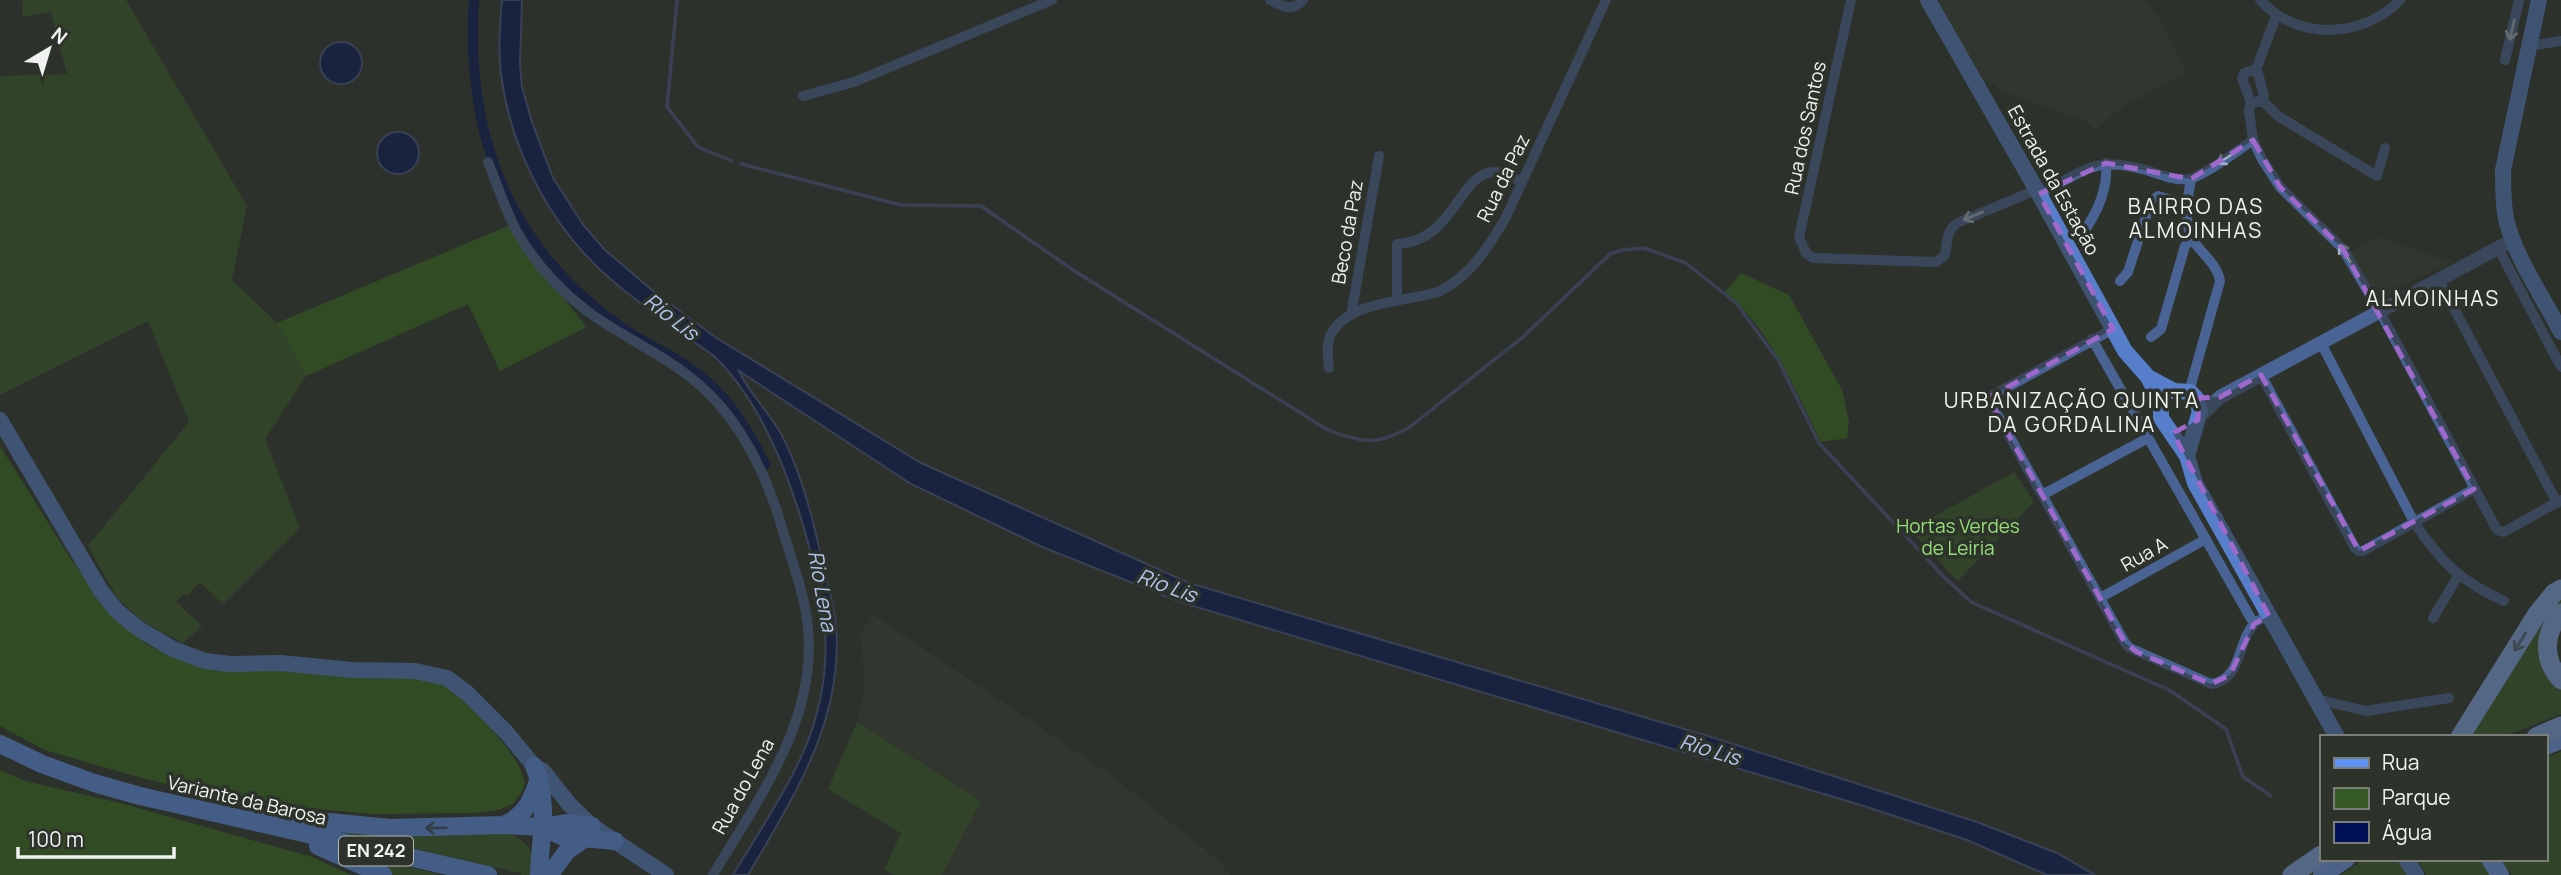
<svg xmlns="http://www.w3.org/2000/svg" width="2561" height="875" font-family="Manrope,sans-serif">
  <style>
    .built { fill: #353e32 }
    .green { fill: #355a25 }
    .forest { fill: #376d1c }
    .water { fill: #001157; stroke: #485585; stroke-width: 2 }
    .lines { fill: none; stroke-linecap: round; stroke-linejoin: round }
    .stream { stroke: #485585; stroke-width: 3.5 }
    .canal { stroke: #001157; stroke-width: 10 }
    .minor { stroke: #496394; stroke-width: 10 }
    .tertiary { stroke: #496394; stroke-width: 14 }
    .secondary { stroke: #567ecb; stroke-width: 16 }
    .primary { stroke: #5f93f6; stroke-width: 18 }
    .trunk { stroke: #729ef4; stroke-width: 18 }
    .motorway { stroke: #84a9f1; stroke-width: 19 }
    .oneway { stroke: #a5b2c6 }
    .oneway2 { stroke: #50627a }
    .oneway3 { stroke: #3c4f68 }
    .marked { fill: none; stroke: #9e68cd; stroke-width: 5; stroke-dasharray: 14 9; stroke-linejoin: round }
    .labels { text-anchor: middle; stroke-width: 7; stroke-linejoin: round; paint-order: stroke }
    .shield { fill: #2d322b; stroke: #b6b9b4; stroke-width: 2 }
    .shield-label { font-size: 18px; font-weight: bold; fill: #f0f3ef }
    .street-label { font-size: 19px; fill: #f0f3ef; stroke: #2d322b }
    .park-label { font-size: 19px; fill: #95df76; stroke: #2d322b }
    .neighbourhood-label { font-size: 21px; letter-spacing: 2px; fill: #f0f3ef; stroke: #2d322b }
    .water-label { font-size: 21px; font-style: italic; fill: #afc5ee; stroke: #2d322b }
  </style>
  <rect width="100%" height="100%" fill="#2d322b"/>
  <!-- built -->
  <path class="built" d="M1937,0H2146L2164,26L2186,73L2123,106L2095,131L2087,122L2001,91L1995,85L1984,84Z
    M2378,237L2450,262L2378,299L2350,252Z
    M873,615L1107,772L1217,859L1230,875H942L980,801L857,722L864,690V669L860,635Z"/>
  <!-- green -->
  <path class="green" d="M23,0H126L247,206L232,280L277,323L306,376L265,439L300,528L223,604L200,582L187,596L184,594L176,602L202,626L183,643L144,622L118,599L88,546L189,422L148,321L0,395V76L67,74L51,12L22,17Z
    M2014,472L2034,502L1958,581L1910,530Z
    M2561,597V605L2552,614L2561,687V714L2503,737H2466L2541,619Z
    M857,722L981,801L942,875H895L884,870L901,833L828,789Z
    M2561,752V875H2512L2499,859H2545V758Z
    M316,828L510,834C531,842 533,855 536,875H521V873Z
    M350,853L442,875H393Z
    M2365,859H2397L2407,875H2341Z
    M2417,859H2484L2494,875H2426Z"/>
  <!-- forest -->
  <path class="forest" d="M508,226L586,327L500,371L468,304L306,376L277,323Z
    M1741,273L1789,295L1842,390L1849,422L1847,438L1821,442C1797,393 1768,326 1725,292Z
    M0,446L67,553L111,616L148,645L168,655L215,671H281L377,679L414,678L448,686L475,710L504,744L518,764L525,782L523,790L513,804L498,810L473,813L371,814L298,807L204,794L124,773L45,750L0,726Z
    M0,770L25,781L124,804L312,857L351,875H0Z"/>
  <!-- water -->
  <path class="water" d="M502,0H522L520,64L522,87L532,122L553,178L584,226L605,250L653,291L715,337L921,463L1189,583L1708,736L1977,822L2057,853L2095,875H2047L1967,840L1864,806L1183,603L1040,546L911,484L739,371C748,392 768,411 780,432C799,467 813,518 821,557C826,579 834,602 836,625C844,720 794,796 748,875H733C761,828 803,768 816,716C824,688 827,657 825,628C824,608 819,589 815,570C798,499 769,411 716,358C708,351 698,345 690,339C665,320 638,303 614,282C553,231 511,153 501,74C498,49 500,25 502,0Z
    M320 63a21 21 0 1 1 42 0a21 21 0 1 1-42 0Z
    M377 153a21 21 0 1 1 42 0a21 21 0 1 1-42 0Z"/>
  <g class="lines">
    <!-- stream -->
    <path class="stream" d="M677,0L667,107L698,147L732,161
      M741,164L901,205L981,206L1073,270L1326,429C1361,443 1377,446 1410,427L1524,336L1610,254L1622,250L1644,248L1686,263L1736,303L1778,360L1819,443L1944,577L1971,602L2169,690L2226,729L2243,777L2271,796"/>
    <!-- canal -->
    <path class="canal" d="M474,0C465,139 510,251 627,331C646,344 668,353 687,366C724,390 746,425 765,465"/>
    <!-- minor -->
    <path class="minor" d="M1270,0C1283,6 1292,13 1303,0
      M1851,0L1799,237L1806,253L1813,258L1936,262L1945,255C1948,241 1945,233 1957,223L2036,190
      M2260,0C2298,41 2362,39 2400,0
      M2529,46L2561,41
      M2505,60L2519,0
      M2256,70L2276,16
      M803,96L854,82L1052,0
      M2262,100L2278,116L2377,176L2385,148
      M2251,102H2259L2264,96L2258,73L2254,70L2244,73L2242,79L2251,102L2249,111L2253,140L2262,159L2280,187L2343,249L2380,312L2497,530L2504,532L2561,500
      M488,162C497,184 505,209 516,230C534,263 564,295 594,316C630,341 672,359 704,389C744,426 768,479 783,531C792,562 805,595 808,628C817,721 758,799 713,875
      M2039,194C2084,172 2093,155 2146,170C2158,174 2175,181 2188,179C2201,178 2240,149 2253,140
      M2087,227C2100,207 2108,187 2106,163
      M2498,248L2561,367
      M2439,280L2557,503
      M2120,281L2128,272L2151,201L2158,196L2186,204
      M1397,300V244C1456,241 1459,170 1496,172C1506,173 1514,178 1522,182
      M1351,315L1379,156
      M2113,329L1988,398L2125,643L2130,648L2211,684C2242,680 2237,642 2254,624C2257,620 2264,618 2269,616
      M2151,337L2161,329L2185,246L2192,239
      M2092,339L2254,624
      M2321,343L2414,522C2440,561 2461,582 2504,601
      M1329,368C1328,357 1326,346 1330,336C1343,308 1384,303 1410,298C1420,296 1432,295 1442,290C1471,275 1489,246 1505,219L1606,0
      M2261,375L2355,548L2359,551H2363L2474,489
      M2189,392L2220,281C2217,263 2202,255 2193,240C2183,224 2188,196 2191,179
      M2042,495L2148,438
      M2100,598L2206,539
      M2433,618L2458,576
      M2316,699L2366,711L2449,698"/>
    <!-- tertiary -->
    <path class="tertiary" d="M2199,417L2220,397L2513,240"/>
    <!-- secondary -->
    <path class="secondary" d="M1928,0L2039,194L2125,351L2148,377L2174,391L2190,392L2196,398L2200,411L2187,456
      M2539,0L2503,170C2503,186 2503,203 2506,219C2515,257 2543,297 2561,332
      M2148,377L2161,403V418L2187,456L2195,483L2337,737
      M0,420L101,591L117,611L139,629L173,649L205,661L230,664L280,663L352,670L415,671L447,678L467,693L506,732L534,766L543,771L569,804L592,826L666,875
      M2406,859L2416,875"/>
    <!-- primary -->
    <path class="primary" d="M0,744L42,764L94,783L140,796L488,875
      M534,766C550,803 540,837 539,875
      M256,815L390,828L504,825L544,827L568,823L592,826
      M504,825C526,815 532,800 539,778
      M544,827L561,836L615,841
      M318,846L383,875
      M550,874L567,851L584,839"/>
    <!-- trunk -->
    <path class="trunk" d="M2545,746L2561,740
      M2490,859L2500,875
      M2322,875L2346,859"/>
    <!-- motorway -->
    <path class="motorway" d="M2561,613C2543,634 2543,660 2561,680
      M2460,737L2537,614L2554,593L2561,589
      M2536,737L2561,726
      M2292,875L2321,855"/>
  </g>
  <!-- one-way arrows -->
  <defs><path id="oneway-shaft" d="M-6 0H5M1.5-3L5.5 0L1.5 3" fill="none" stroke-width="1.6" stroke-linecap="round" stroke-linejoin="round" transform="scale(1.75)"/></defs>
  <g class="oneway">
    <use href="#oneway-shaft" transform="translate(2512 30) rotate(103)"/>
    <use href="#oneway-shaft" transform="translate(2226 158) rotate(148)"/>
    <use href="#oneway-shaft" transform="translate(1973 216) rotate(157)"/>
    <use href="#oneway-shaft" transform="translate(2345 253) rotate(-123)"/>
  </g>
  <use class="oneway2" href="#oneway-shaft" transform="translate(2520 642) rotate(122)"/>
  <use class="oneway3" href="#oneway-shaft" transform="translate(436 828) rotate(179)"/>
  <!-- marked area -->
  <path d="M0 0H2561V875H0ZM2253,140L2280,187L2343,249L2474,489L2359,551L2261,375L2220,397L2199,398L2198,420L2173,433L2269,616L2254,624L2230,675L2211,684L2137,652L2125,643L1988,398L2113,329L2039,194L2106,163L2191,179Z" fill="#2d322b" fill-opacity=".55" fill-rule="evenodd"/>
  <path class="marked" d="M2253,140L2280,187L2343,249L2474,489L2359,551L2261,375L2220,397L2199,398L2198,420L2173,433L2269,616L2254,624L2230,675L2211,684L2137,652L2125,643L1988,398L2113,329L2039,194L2106,163L2191,179Z"/>
  <g class="labels">
    <!-- shield labels -->
    <rect class="shield" x="339" y="836.5" width="74" height="29" rx="5"/>
    <g class="shield-label">
      <text x="376" y="857">EN 242</text>
    </g>
    <!-- street labels -->
    <g class="street-label">
      <text transform="translate(1805 128) rotate(-78)" y="7">Rua dos Santos</text>
      <text transform="translate(1503 178) rotate(-64)" y="7">Rua da Paz</text>
      <text transform="translate(2054 180) rotate(61)" y="7">Estrada da Estação</text>
      <text transform="translate(1347 232) rotate(-80)" y="7">Beco da Paz</text>
      <text transform="translate(2144 554) rotate(-29)" y="7">Rua A</text>
      <text transform="translate(743 786) rotate(-61)" y="7">Rua do Lena</text>
      <text transform="translate(247 800) rotate(13)" y="7">Variante da Barosa</text>
    </g>
    <!-- park labels -->
    <g class="park-label">
      <text x="1958" y="533">Hortas Verdes<tspan x="1958" dy="22">de Leiria</tspan></text>
    </g>
    <!-- neighbourhood labels -->
    <g class="neighbourhood-label">
      <text x="2196" y="214">BAIRRO DAS<tspan x="2196" dy="24">ALMOINHAS</tspan></text>
      <text x="2433" y="306">ALMOINHAS</text>
      <text x="2072" y="408">URBANIZAÇÃO QUINTA<tspan x="2072" dy="24">DA GORDALINA</tspan></text>
    </g>
    <!-- water labels -->
    <g class="water-label">
      <text transform="translate(671 317) rotate(38)" y="7">Rio Lis</text>
      <text transform="translate(1167 586) rotate(20)" y="7">Rio Lis</text>
      <text transform="translate(822 591) rotate(80)" y="7">Rio Lena</text>
      <text transform="translate(1710 750) rotate(17)" y="7">Rio Lis</text>
    </g>
  </g>
  <!-- legend -->
  <rect x="2320" y="735" width="228" height="126" fill="#2d322b" stroke="#7b7f79" stroke-width="2"/>
  <rect x="2334" y="758" width="35" height="10" fill="#5f93f6" stroke="#7b7f79" stroke-width="2"/>
  <text x="2382" y="770" font-size="21" fill="#f0f3ef">Rua</text>
  <rect x="2334" y="788" width="35" height="21" fill="#355a25" stroke="#7b7f79" stroke-width="2"/>
  <text x="2382" y="805" font-size="21" fill="#f0f3ef">Parque</text>
  <rect x="2334" y="822" width="35" height="21" fill="#001157" stroke="#7b7f79" stroke-width="2"/>
  <text x="2382" y="840" font-size="21" fill="#f0f3ef">Água</text>
  <!-- north arrow -->
  <g transform="translate(49 49) rotate(38)" stroke="#2d322b" stroke-width="5" paint-order="stroke">
  <path d="M0-5L12 26L0 18L-12 26Z" fill="#f0f3ef"/>
  <text y="-10" font-size="19" font-weight="bold" text-anchor="middle" fill="#f0f3ef">N</text>
  </g>
  <!-- scale -->
  <path d="M18 847v10h156v-10" fill="none" stroke="#f0f3ef" stroke-width="3.5"/>
  <text x="28" y="847" font-size="21" fill="#f0f3ef" stroke="#2d322b" stroke-width="5" paint-order="stroke">100 m</text>
</svg>
